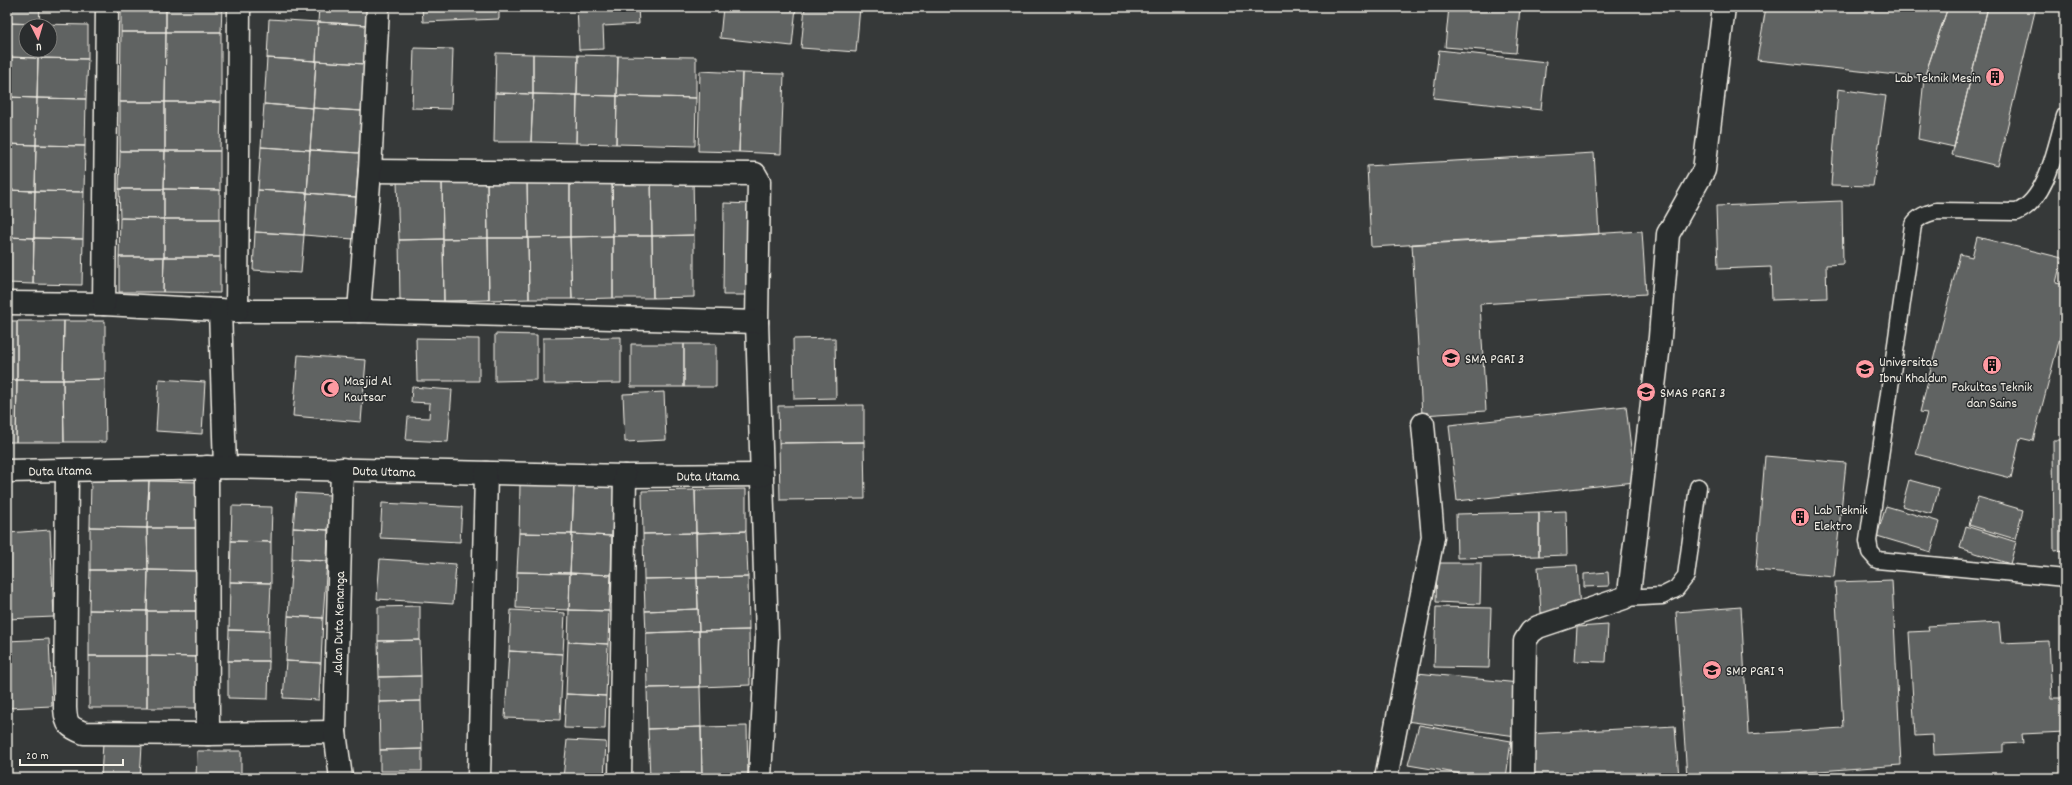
<svg xmlns="http://www.w3.org/2000/svg" width="2072" height="785" font-family="Dekko,sans-serif">
  <style>
    .building { fill: #616362; stroke: #f4f1e8 }
    .lines { fill: none; stroke-linecap: round; stroke-linejoin: round }
    .service-casing { stroke: #f4f1e8; stroke-width: 19 }
    .minor-casing { stroke: #f4f1e8; stroke-width: 25 }
    .service { stroke: #2a2d2e; stroke-width: 16 }
    .minor { stroke: #2a2d2e; stroke-width: 22 }
    .labels { text-anchor: middle; stroke-width: 3; stroke-linejoin: round; paint-order: stroke }
    .poi-label { font-size: 14px; fill: #f4f1e8; stroke: #2a2d2e; text-anchor: start }
    .street-label { font-size: 14px; fill: #f4f1e8; stroke: #2a2d2e }
  </style>
  <rect width="100%" height="100%" fill="#363939"/>
  <filter id="ink" filterUnits="userSpaceOnUse"><feTurbulence type="fractalNoise" baseFrequency=".025" numOctaves="2"/><feDisplacementMap in="SourceGraphic" scale="8" xChannelSelector="R" yChannelSelector="G"/><feConvolveMatrix kernelMatrix="1 2 1 2 8 2 1 2 1" color-interpolation-filters="sRGB"/></filter>
  <g filter="url(#ink)">
    <!-- building -->
    <path class="building" d="M7,7H40L39,24L7,23Z
      M121,7H166V32H121Z
      M166,7H222L221,32H166Z
      M319,7H369L367,25L318,22Z
      M422,7H499V19L423,22Z
      M577,7H638L639,24L603,26L604,49L579,50Z
      M723,7H796L792,46L720,38Z
      M805,7H860L856,52L801,48Z
      M1449,7H1520L1516,53L1445,47Z
      M1766,7H1948L1924,78L1757,60Z
      M1948,7H1988L1954,147L1918,139L1924,78Z
      M1988,7H2036L1998,166L1952,155Z
      M269,19L318,22L316,61L267,58Z
      M318,22L367,25L365,64L316,61Z
      M7,23L39,24V26H26V50H38V58L7,57Z
      M39,24L88,25V59L38,58V50H50V26H39Z
      M121,32H166L165,102H120Z
      M166,32H221V102H165Z
      M414,48L453,49L451,109L412,108Z
      M1439,50L1546,62L1541,110L1433,98Z
      M496,53L533,54V94L495,93Z
      M533,54L578,55L577,95L533,94Z
      M578,55L618,56L617,96L577,95Z
      M618,56L696,57V98L617,96Z
      M7,57L38,58L37,98L7,97Z
      M38,58L88,59L86,99L37,98Z
      M267,58L316,61L313,108L264,104Z
      M316,61L365,64L362,111L313,108Z
      M700,71L742,73L739,152L698,151Z
      M742,73L784,74L781,154L739,152Z
      M1838,89L1886,96L1873,186L1831,185Z
      M495,93L533,94L531,142H494Z
      M533,94L577,95L576,143L531,142Z
      M577,95L617,96L616,144L576,143Z
      M617,96L696,98L695,146L616,144Z
      M7,97L37,98L36,145L7,144Z
      M37,98L86,99L85,146L36,145Z
      M120,102H165V151H120Z
      M165,102H221L220,151H165Z
      M264,104L313,108L310,150L261,147Z
      M313,108L362,111L359,153L310,150Z
      M7,144L36,145L35,191L7,190Z
      M36,145L85,146L84,192L35,191Z
      M261,147L310,150L307,193L258,190Z
      M310,150L359,153L356,197L307,193Z
      M120,151H165L164,189H119Z
      M165,151H220V190L164,189Z
      M1594,153L1599,234L1371,247L1367,166Z
      M693,177L694,235L652,236L651,178Z
      M651,178L652,236H613L612,179Z
      M612,179L613,236L570,237V180Z
      M527,180H570V237L528,238Z
      M527,180L528,238H488L487,181Z
      M487,181L488,238L443,239L442,182Z
      M397,182H442L443,239L399,240Z
      M119,189H164V219L120,218Z
      M164,189L220,190V219H164Z
      M7,190L35,191L34,238L7,237Z
      M258,190L307,193L304,235L255,232Z
      M35,191L84,192L83,239L34,238Z
      M307,193L356,197L353,239L304,235Z
      M1842,201L1843,264L1826,265L1827,298L1772,300L1771,267L1718,269L1716,206Z
      M724,203L753,204V295H723Z
      M120,218L164,219V257H119Z
      M164,219H220V257H164Z
      M1642,231L1646,294L1480,304L1486,411L1422,415L1412,244Z
      M255,232L304,235L301,273L253,270Z
      M694,235V297L653,298L652,236Z
      M613,236V298L572,299L570,237Z
      M613,236H652L653,298H613Z
      M7,237L34,238L33,284L7,283Z
      M570,237L572,299H529L528,238Z
      M1977,237L2062,258L2056,283L2065,285V318L2033,441L2020,438L2011,478L1916,454L1927,413L1920,412L1960,254L1972,257Z
      M34,238L83,239L82,285L33,284Z
      M488,238L489,300L444,301L443,239Z
      M488,238H528L529,299L489,300Z
      M443,239L444,301H400L399,240Z
      M119,257H164L163,292H119Z
      M164,257H220V293L163,292Z
      M7,321H17V380H7Z
      M17,321H64L63,380H17Z
      M64,321H105V379L63,380Z
      M495,334L537,335V380L495,381Z
      M621,337V383L543,384V338Z
      M416,338L479,339V381H417Z
      M835,338L836,398L794,399L793,339Z
      M631,344H684V387H631Z
      M684,344H716V387H684Z
      M298,355L366,360L361,422L293,416Z
      M105,379L106,442H64L63,380Z
      M159,379L205,382L202,434L156,431Z
      M7,380H17L16,442H7Z
      M17,380H63L64,442H16Z
      M412,387L452,390L448,442L406,440L408,417L429,418L430,403L411,402Z
      M664,392L666,440L625,442L623,394Z
      M864,405V442L779,443L778,406Z
      M1626,406L1635,482L1457,501L1449,425Z
      M2053,440H2065V550L2054,551Z
      M864,442L865,499L780,500L779,443Z
      M1765,456L1846,463L1834,577L1756,570Z
      M1909,480L1939,488L1932,514L1902,506Z
      M91,481H149L147,528L90,527Z
      M149,481L202,482L201,528H147Z
      M520,484L574,485L572,534L519,533Z
      M574,485L614,487L612,536L572,534Z
      M746,489V531L696,533L695,490Z
      M695,490L696,533L643,534L642,491Z
      M296,493L331,495L328,530L293,528Z
      M1978,497L2023,510L2015,539L1969,525Z
      M382,503L462,507L460,542L380,538Z
      M232,506L272,507L271,542L231,541Z
      M1886,506L1940,522L1931,552L1877,536Z
      M1566,511L1567,555L1539,556V512Z
      M1539,512V556L1457,558L1456,514Z
      M1966,526L2016,542L2010,564L1960,548Z
      M90,527L147,528L148,570H90Z
      M147,528H201V571L148,570Z
      M293,528L328,530L327,561L292,559Z
      M50,530L54,617L7,619V533Z
      M746,531L748,577L697,578L696,533Z
      M519,533L572,534L570,573L517,572Z
      M696,533L697,578L644,579L643,534Z
      M572,534L612,536L611,575L570,573Z
      M231,541L271,542V583L230,582Z
      M292,559L327,561L323,618L288,616Z
      M380,559L456,564L453,604L377,599Z
      M1437,563H1481L1480,604L1436,602Z
      M1577,565L1580,610L1541,613L1538,567Z
      M90,570H148L147,611L89,610Z
      M148,570L201,571V611H147Z
      M517,572L570,573L569,610L516,608Z
      M1608,572L1609,586L1584,587V574Z
      M570,573L611,575L609,611L569,610Z
      M748,577L749,630L699,631L697,578Z
      M697,578L698,609L645,611L644,579Z
      M1892,580L1901,765L1724,778H1687L1676,612L1741,607L1748,734L1843,728L1835,582Z
      M230,582L271,583L269,631L229,630Z
      M420,606V640L378,641V607Z
      M1436,607L1491,608L1489,668L1434,667Z
      M698,609L699,631L646,633L645,611Z
      M89,610L147,611V656H89Z
      M511,610L565,613L563,654L509,651Z
      M569,610L609,611L608,644L568,642Z
      M147,611H201V657L147,656Z
      M288,616L323,618L321,663L286,661Z
      M1999,622L2001,643L2049,641L2052,698H2065V732L2022,734L2023,743L2003,744V752L1934,755L1933,735L1915,736L1909,632L1929,631L1928,626Z
      M1608,625L1606,662L1575,661L1577,627Z
      M229,630L269,631V661H228Z
      M749,630L750,685L700,687L699,631Z
      M699,631L700,687L647,688L646,633Z
      M49,639L52,706L7,708V641Z
      M420,640L421,676L379,677L378,641Z
      M568,642L608,644L606,696L566,694Z
      M509,651L563,654L560,720L505,718Z
      M89,656H147V708H89Z
      M147,656L201,657L200,708H147Z
      M228,661H269L268,699L228,698Z
      M286,661L321,663L319,700L283,698Z
      M1407,672L1519,683L1516,736L1406,721Z
      M421,676V701L379,702V677Z
      M700,687L701,727L648,729L647,688Z
      M566,694L606,696L605,729L564,728Z
      M421,701L422,749L380,750L379,702Z
      M1419,725L1511,741L1506,778H1486L1408,765Z
      M747,726L748,778H702L701,727Z
      M1675,726L1679,778H1532L1528,734Z
      M701,727L702,778H650L648,729Z
      M567,740L606,742L604,778H563Z
      M103,742L142,745L140,778H101Z
      M422,749V771H380V750Z
      M197,751H241V778H196Z"/>
    <g class="lines">
      <!-- service casing -->
      <g class="service-casing">
        <path id="service" d="M2065,116C2056,145 2048,199 2017,212L1936,211C1926,214 1919,216 1913,225L1868,541L1870,552L1877,560L2065,578
          M1624,598L1662,596L1676,589L1686,576L1698,487"/>
      </g>
      <!-- minor casing -->
      <g class="minor-casing">
        <g id="minor">
          <path d="M370,171L755,174L759,181L757,322L767,637L760,778"/>
          <path d="M7,303L104,304L237,311H359L757,322"/>
          <path d="M104,304L107,7"/>
          <path d="M220,310L225,467"/>
          <path d="M237,311L239,7"/>
          <path d="M359,311L370,171L378,7"/>
          <path d="M207,467L208,734"/>
          <path id="s1" d="M7,471L225,467L625,476L762,475"/>
          <path d="M67,471L65,708C66,725 69,727 84,733L208,734L335,732"/>
          <path id="s2" d="M341,778L335,732L342,469"/>
          <path d="M479,778L486,473"/>
          <path d="M620,778L625,476"/>
          <path d="M1386,778L1433,537L1423,424"/>
          <path d="M1523,778L1525,641L1531,632L1538,627L1624,598L1629,593L1660,337L1668,234L1704,170L1724,7"/>
        </g>
      </g>
      <!-- service -->
      <use href="#service" class="service"/>
      <!-- minor -->
      <use href="#minor" class="minor"/>
    </g>
  </g>
  <!-- icons -->
  <defs>
    <g id="building-disc" transform="scale(1)"><circle r="9.5" fill="#ff9aa2" stroke="#2a2d2e"/><path d="M-4-6H4V6H1V3H-1V6H-4ZM-2.5-4.3h1.7v1.8h-1.7ZM.8-4.3h1.7v1.8H.8ZM-2.5-1h1.7V.8h-1.7ZM.8-1h1.7V.8H.8Z" fill="#111"/></g>
    <g id="school-disc" transform="scale(1)"><circle r="9.5" fill="#ff9aa2" stroke="#2a2d2e"/><path d="M0-5L7-2L0 1L-7-2ZM-4 1L0 2.5L4 1V4Q0 6-4 4Z" fill="#111"/></g>
    <g id="university-disc" transform="scale(1)"><circle r="9.5" fill="#ff9aa2" stroke="#2a2d2e"/><path d="M0-5L7-2L0 1L-7-2ZM-4 1L0 2.5L4 1V4Q0 6-4 4Z" fill="#111"/></g>
    <g id="mosque-disc" transform="scale(1)"><circle r="9.5" fill="#ff9aa2" stroke="#2a2d2e"/><path d="M3.5-4.9A6 6 0 1 0 3.5 4.9A5 5 0 1 1 3.5-4.9Z" fill="#111"/></g>
  </defs>
  <g fill-rule="evenodd">
    <use href="#building-disc" x="1995" y="77"/>
    <use href="#school-disc" x="1451" y="358"/>
    <use href="#building-disc" x="1992" y="365"/>
    <use href="#university-disc" x="1865" y="369"/>
    <use href="#mosque-disc" x="330" y="388"/>
    <use href="#school-disc" x="1646" y="392"/>
    <use href="#building-disc" x="1800" y="517"/>
    <use href="#school-disc" x="1712" y="670"/>
  </g>
  <g class="labels">
    <!-- poi labels -->
    <g class="poi-label">
      <text x="1981" y="82" text-anchor="end">Lab Teknik Mesin</text>
      <text x="1465" y="363">SMA PGRI 3</text>
      <text x="1879" y="366">Universitas<tspan x="1879" dy="16">Ibnu Khaldun</tspan></text>
      <text x="344" y="385">Masjid Al<tspan x="344" dy="16">Kautsar</tspan></text>
      <text x="1992" y="391" text-anchor="middle">Fakultas Teknik<tspan x="1992" dy="16">dan Sains</tspan></text>
      <text x="1660" y="397">SMAS PGRI 3</text>
      <text x="1814" y="514">Lab Teknik<tspan x="1814" dy="16">Elektro</tspan></text>
      <text x="1726" y="675">SMP PGRI 9</text>
    </g>
    <!-- street labels -->
    <g class="street-label">
      <text dy="5" stroke="none"><textPath href="#s1" startOffset="53">Duta Utama</textPath></text>
      <text dy="5" stroke="none"><textPath href="#s1" startOffset="377">Duta Utama</textPath></text>
      <text dy="5" stroke="none"><textPath href="#s1" startOffset="701">Duta Utama</textPath></text>
      <text dy="5" stroke="none"><textPath href="#s2" startOffset="155">Jalan Duta Kenanga</textPath></text>
    </g>
  </g>
  <!-- margin -->
  <rect width="2072" height="785" fill="none" stroke="#2a2d2e" stroke-width="24"/>
  <rect x="12" y="12" width="2048" height="761" fill="none" stroke="#f4f1e8" stroke-width="1.5" filter="url(#ink)"/>
  <!-- north arrow -->
  <g transform="translate(38 38) rotate(175)"><circle r="19" fill="#2a2d2e" stroke="#7b7b78"/>
  <path d="M0-3L7 15L0 10L-7 15Z" fill="#ff9aa2"/>
  <text y="-6" font-size="11" font-weight="bold" text-anchor="middle" fill="#f4f1e8">U</text>
  </g>
  <!-- scale -->
  <path d="M20 759v6h103v-6" fill="none" stroke="#f4f1e8" stroke-width="2"/>
  <text x="26" y="759" font-size="12" fill="#f4f1e8" stroke="#2a2d2e" stroke-width="3" paint-order="stroke">20 m</text>
</svg>
